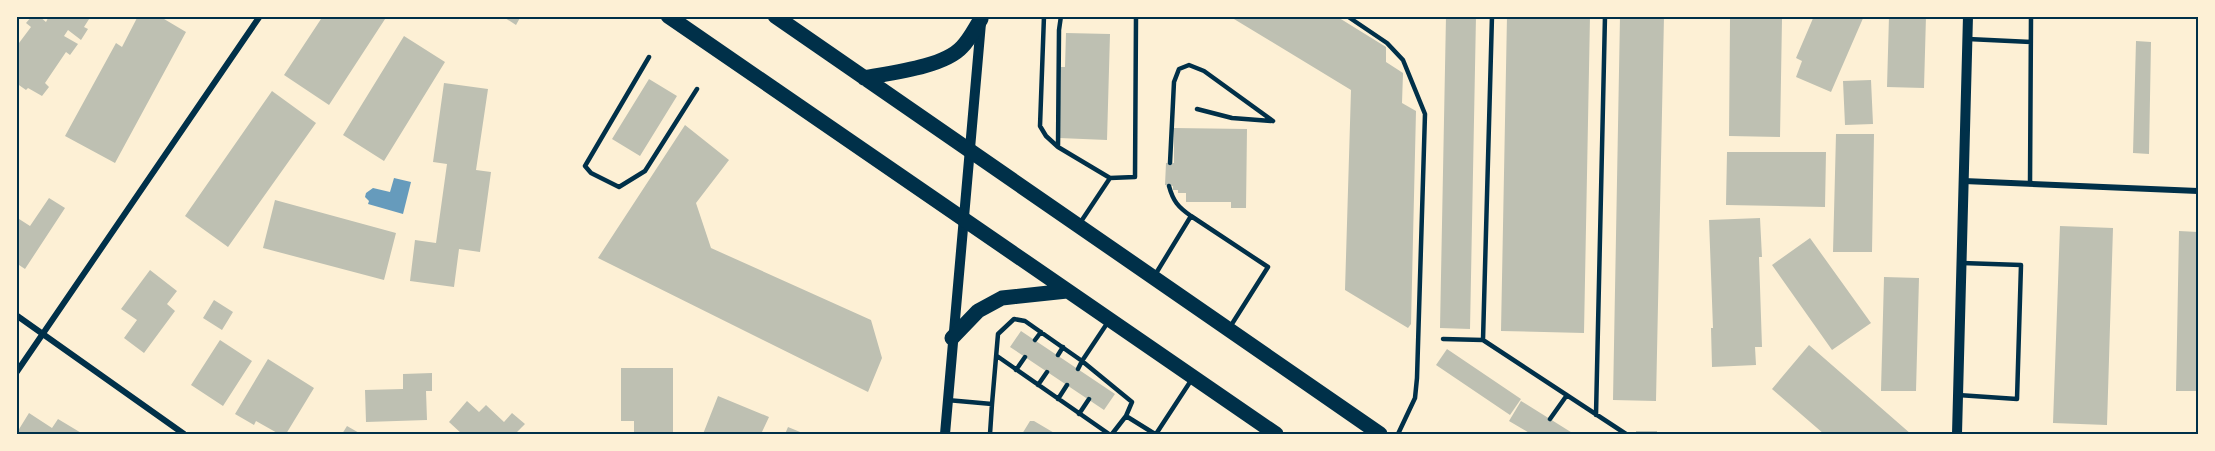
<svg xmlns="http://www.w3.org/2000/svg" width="2215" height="451" font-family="'Exo 2',sans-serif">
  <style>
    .water { fill: #669bbc }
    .building { fill: #bec0b2 }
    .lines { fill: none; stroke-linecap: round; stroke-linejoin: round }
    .service { stroke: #003049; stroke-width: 4.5 }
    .minor { stroke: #003049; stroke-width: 6 }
    .tertiary { stroke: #003049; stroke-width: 10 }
    .primary { stroke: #003049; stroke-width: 15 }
    .neatline { fill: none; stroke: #003049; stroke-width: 2 }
  </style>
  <rect width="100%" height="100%" fill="#fdf0d5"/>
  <!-- water -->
  <path class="water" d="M394,178L411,182L403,214L368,204L369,201L365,197L366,193L373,188L390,192Z"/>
  <!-- building -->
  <path class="building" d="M32,16H39L46,22L49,16H91L84,27L88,29L81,40L68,30L64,36L78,44L70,55L66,52L45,83L49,87L42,96L28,88L26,90L16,83V47L31,27L26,23Z
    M138,16H159L186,32L115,163L65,136L116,43L122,47Z
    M323,16H387L329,105L284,75Z
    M502,16H521L516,25Z
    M1229,16H1336L1386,47V62L1403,73L1402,103L1416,111L1411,324L1408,328L1345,290L1351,90Z
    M1446,16H1476L1470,329L1440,328Z
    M1507,16H1590L1584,333L1501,331Z
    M1620,16H1664L1656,401L1613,400Z
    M1814,16H1864L1831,92L1796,77L1802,61L1796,58Z
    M1889,16H1926L1924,88L1887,87Z
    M1730,19H1782L1780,137L1729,136Z
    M1066,33L1110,34L1107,140L1059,138L1061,67H1065Z
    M404,36L445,62L384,161L343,135Z
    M2136,41L2151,42L2149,154L2133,153Z
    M649,79L677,96L640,156L612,139Z
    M1871,80L1873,124L1845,125L1843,81Z
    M444,83L488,89L476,170L491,172L480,252L459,249L454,287L410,281L415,240L436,243L447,164L433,162Z
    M272,91L316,123L228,247L185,216Z
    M685,125L729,160L696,203L711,248L871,320L882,358L868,392L598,258Z
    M1174,128L1247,129L1246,208H1231V202H1186V193H1178V190H1173V186L1165,185L1166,163H1174Z
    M1836,134H1874L1872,252H1833Z
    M1727,152H1826L1825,207L1726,205Z
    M49,198L65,208L25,269L16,263V217L30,226Z
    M275,200L396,233L384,280L263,248Z
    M1760,218L1762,257H1759L1762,347H1755L1756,365L1712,367L1711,328H1713L1709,220Z
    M2060,226L2113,228L2107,425L2053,423Z
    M2179,231L2198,232V391H2176Z
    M1810,238L1871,323L1832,350L1772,265Z
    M150,270L177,291L167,304L175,311L144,353L124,338L137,320L121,309Z
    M1884,277L1919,278L1916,391H1881Z
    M214,300L233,312L222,330L203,318Z
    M1021,331L1115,394L1104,410L1010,347Z
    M220,340L252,361L223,406L191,385Z
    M1809,345L1911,434H1824L1772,389Z
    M1447,349L1521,399L1510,415L1436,365Z
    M268,359L314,388L286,434H279L256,421L254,425L235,414Z
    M621,368H673V434H634V421H621Z
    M432,373V391H426L427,420L366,422L365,390L403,389V374Z
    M718,396L769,417L761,434H703Z
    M467,401L479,412L486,405L504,422L512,413L525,424L515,434H462L449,422Z
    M1521,401L1574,434H1531L1509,421Z
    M29,413L52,428L58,419L83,434H16Z
    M1030,421H1034L1056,434H1022Z
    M347,426L361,434H342Z
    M788,427L805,434H785Z
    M1636,431H1657V434H1636Z"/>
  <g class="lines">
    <!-- service -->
    <path class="service" d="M1044,16L1040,126L1046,136L1058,147L1110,178L1135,177L1136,16
      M1347,16L1387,43L1403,60L1425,114L1417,378L1415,398L1398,434
      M1968,39L2031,42
      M649,57L585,166L591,173L619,187L645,171L697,89
      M1197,109L1232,118L1271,121
      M1058,147L1059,30L1061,16
      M1170,163L1174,82L1179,69L1189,65L1204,71L1273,121
      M2030,184L2031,16
      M1169,186C1173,201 1178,207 1191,216
      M1080,223L1110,178
      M1155,275L1191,216L1268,267L1230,327
      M1443,339L1483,340L1626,434
      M1035,340L1041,332
      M1483,340L1492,16
      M1058,355L1063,347
      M997,356L1109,434
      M1078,369L1082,361L1132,402L1126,416
      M1016,370L1025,357
      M1038,385L1047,372
      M1958,395L2017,399L2021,265L1962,263
      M1058,399L1067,385
      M947,400L992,404L990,434
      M992,404L998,334L1014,319L1025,321L1082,361L1108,322
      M1079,414L1089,399
      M1596,415L1605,16
      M1550,419L1567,395
      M1112,434L1126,416L1155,434
      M1156,434L1192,379"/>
    <!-- minor -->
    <path class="minor" d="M1964,181L2198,191
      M16,315L184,434
      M16,373L260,16"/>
    <!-- tertiary -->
    <path class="tertiary" d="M945,434L981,23
      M1957,434L1968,16"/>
    <!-- primary -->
    <path class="primary" d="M668,16L1276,434
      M775,16L1380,434
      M864,78C890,73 944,67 962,47C970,39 975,28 981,19
      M952,338L978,311L1002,298L1067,291"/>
  </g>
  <!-- border -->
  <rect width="2215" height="451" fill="none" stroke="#fdf0d5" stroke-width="36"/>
  <rect x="18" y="18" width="2179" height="415" class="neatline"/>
</svg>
